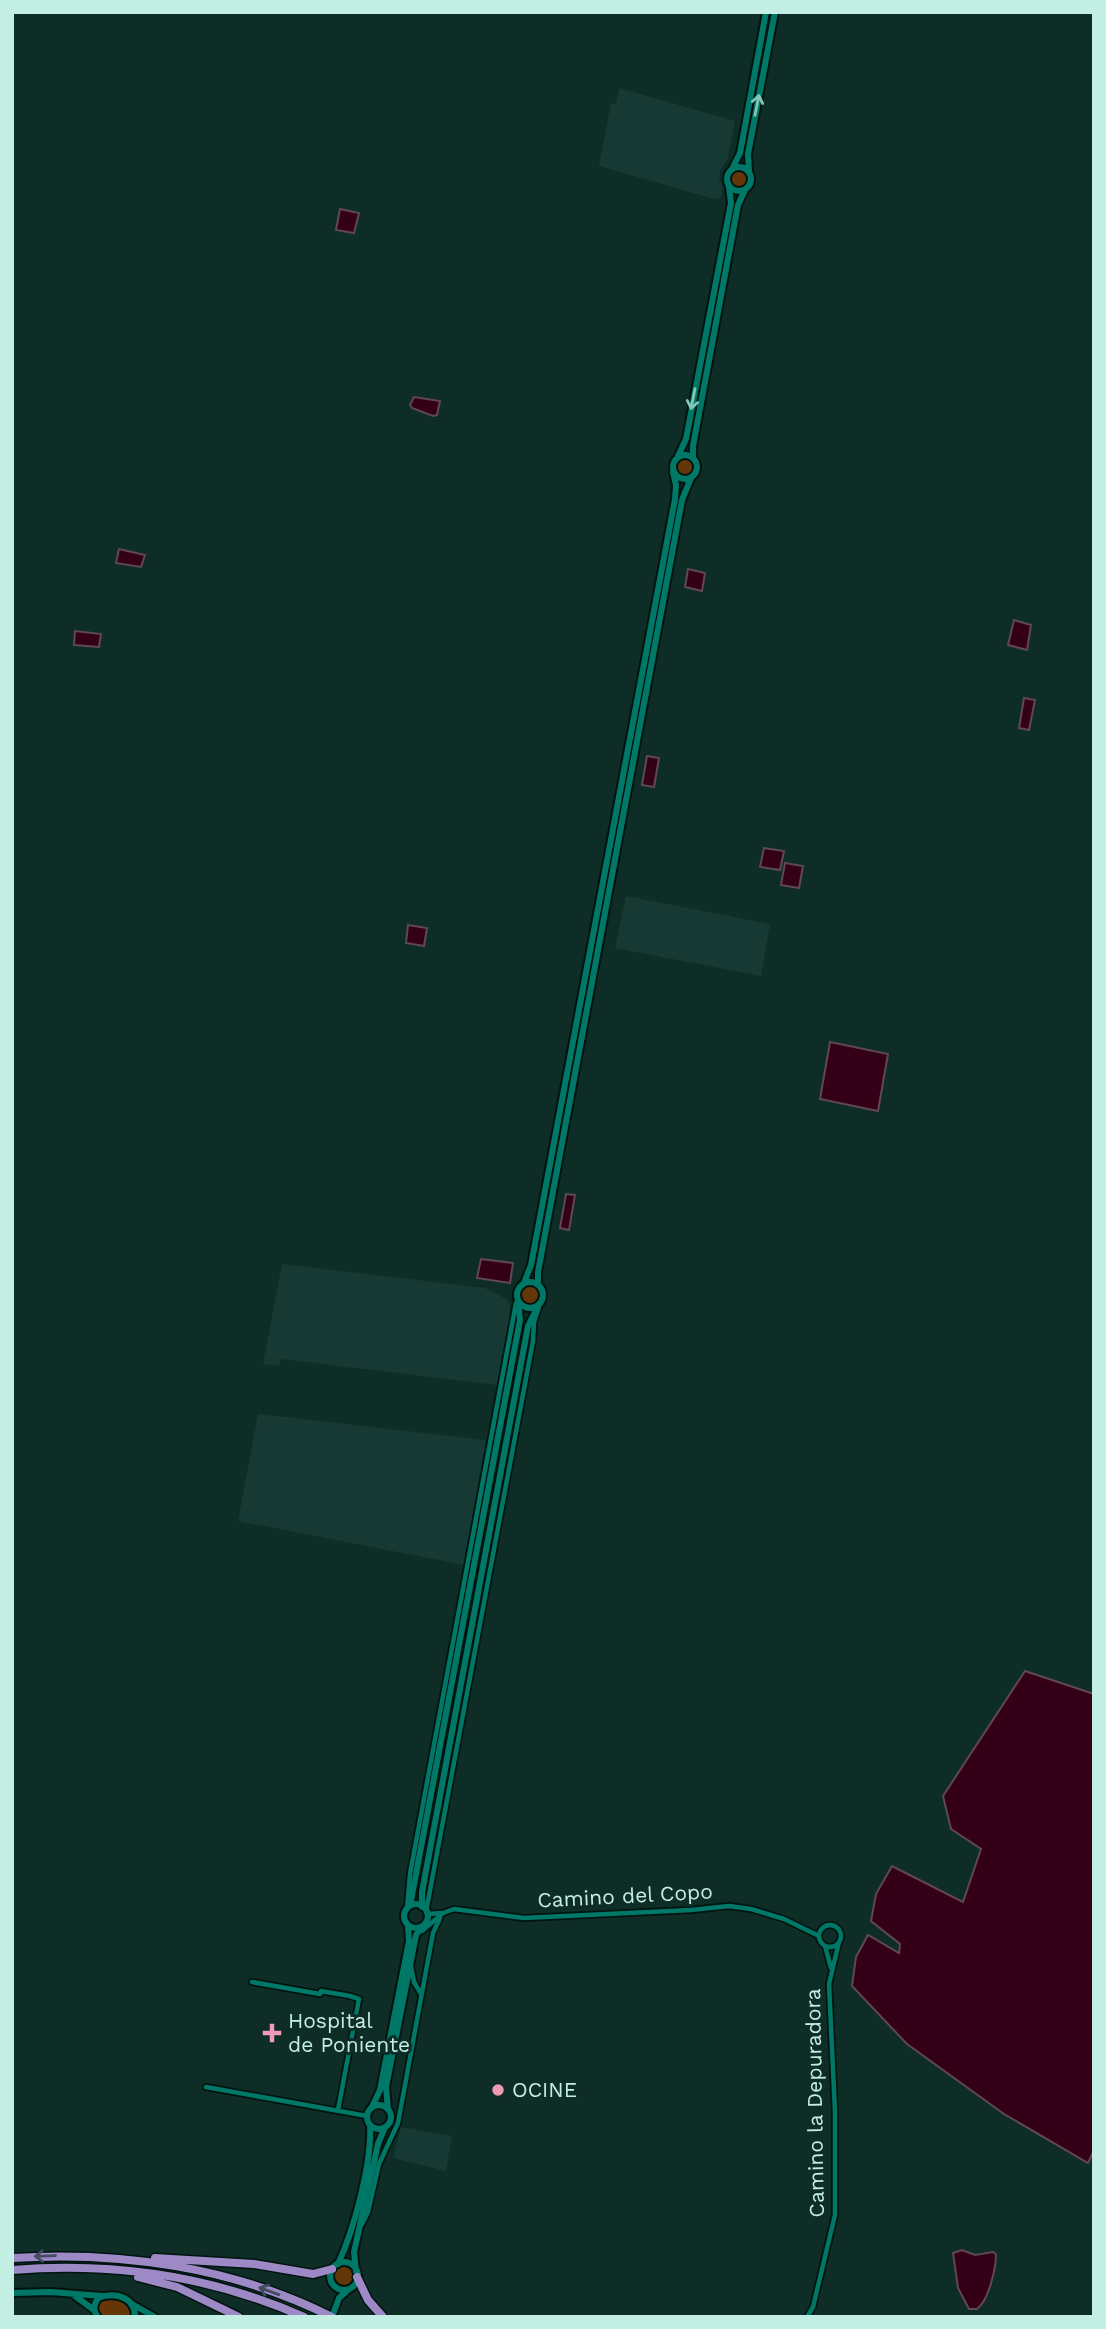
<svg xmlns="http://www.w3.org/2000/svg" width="1106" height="2329" font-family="'Work Sans',sans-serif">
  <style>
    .built { fill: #173933 }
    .green { fill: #643608 }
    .water { fill: #340017; stroke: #5f4754; stroke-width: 2 }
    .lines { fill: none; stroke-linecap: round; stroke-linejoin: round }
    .street-casing { stroke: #001510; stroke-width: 8 }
    .secondary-casing { stroke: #001510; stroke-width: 10 }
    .highway-casing { stroke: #001510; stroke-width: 11 }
    .street { stroke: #007867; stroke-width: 4.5 }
    .secondary { stroke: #007867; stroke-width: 6 }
    .highway { stroke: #9d89c6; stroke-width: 8 }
    .oneway { stroke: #7fc5b8 }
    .oneway2 { stroke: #414d5f }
    .poi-dot { fill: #f09ab6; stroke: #0f2d27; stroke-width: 2.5 }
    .labels { text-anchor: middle; stroke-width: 6; stroke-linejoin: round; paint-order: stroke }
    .street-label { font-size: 21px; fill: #c3eee4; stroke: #0f2d27 }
    .poi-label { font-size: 21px; fill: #c3eee4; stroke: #0f2d27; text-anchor: start }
  </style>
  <rect width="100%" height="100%" fill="#0f2d27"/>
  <!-- built -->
  <path class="built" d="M619,88L735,121L727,161L720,170L719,180L722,184V197L714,199L599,166L611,103L616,104Z
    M626,896L770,924L761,976L615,948Z
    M282,1264L485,1288L508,1300L510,1308L509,1324L497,1385L281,1359L279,1366L263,1364Z
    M258,1414L486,1440L464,1565L238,1521Z
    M401,2127L452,2136L446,2171L393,2158Z"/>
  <!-- green -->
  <path class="green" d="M728 180a11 11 0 1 1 22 0a11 11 0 1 1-22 0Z
    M675 467a10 10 0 1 1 20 0a10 10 0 1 1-20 0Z
    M519 1295a11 11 0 1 1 22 0a11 11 0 1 1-22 0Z
    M333 2277a11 11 0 1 1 22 0a11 11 0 1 1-22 0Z
    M116,2297L131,2304L133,2317H100L97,2315L96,2305L99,2299Z"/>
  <!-- water -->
  <path class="water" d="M340,209L359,213L354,233L336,230Z
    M414,397L440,401L437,415L433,416L412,408L410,405Z
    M119,549L145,555L141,567L116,563Z
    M688,569L705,573L702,591L685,587Z
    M1014,620L1031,625L1027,650L1008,645Z
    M75,631L101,634L99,647L74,645Z
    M1024,698L1035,700L1029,730L1019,728Z
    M647,756L659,758L654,787L642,785Z
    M764,848L784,851L780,870L760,867Z
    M785,863L803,866L799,888L781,885Z
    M408,925L427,928L424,946L406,943Z
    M830,1042L888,1054L878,1111L820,1099Z
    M566,1194L575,1195L569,1230L560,1228Z
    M481,1259L513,1263L510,1283L477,1278Z
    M1025,1671L1094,1694V2150L1088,2163L1004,2114L907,2044L852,1986L856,1957L868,1935L899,1953L900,1944L871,1921L876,1894L892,1866L963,1902L981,1849L951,1829L943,1796Z
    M962,2250L975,2255L993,2252L996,2254C996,2268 989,2300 977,2309H969L958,2288L953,2253Z"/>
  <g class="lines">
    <!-- street casing -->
    <g class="street-casing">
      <path id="street" d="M407,1909L410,1874L516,1303
        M426,1912L533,1341L534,1322L542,1298
        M427,1914L443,1913
        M819 1936a11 11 0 1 1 22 0a11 11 0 1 1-22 0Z
        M422,1931L443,1913L454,1909L524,1918L691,1910L729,1906L751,1909L784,1919L819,1936
        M825,1946L831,1968
        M411,1967L414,1982L421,1994
        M252,1982L320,1994L321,1991L350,1996L359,1999L338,2110
        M206,2087L367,2116
        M362,2224L368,2212L379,2164L398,2123L433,1933L440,1918
        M807,2317L813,2307L835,2215V2112L829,1984L839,1942"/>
    </g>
    <!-- secondary casing -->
    <g class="secondary-casing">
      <path id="secondary" d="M727 179a12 12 0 1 1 24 0a12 12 0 1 1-24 0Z
        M732,169L740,153L766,12
        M749,172L748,154L775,12
        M673 467a12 12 0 1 1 24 0a12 12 0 1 1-24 0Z
        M678,456L686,439L731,203L729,187
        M693,458V446L738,205L745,190
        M517 1295a13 13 0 1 1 26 0a13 13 0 1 1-26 0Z
        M524,1283L531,1265L675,499L676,485L673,472
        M538,1285V1272L682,500L691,478
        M404 1916a12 12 0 1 1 24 0a12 12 0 1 1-24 0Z
        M410,1906L520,1320L518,1301
        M422,1907V1892L528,1326L539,1304
        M367 2117a12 12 0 1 1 24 0a12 12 0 1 1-24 0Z
        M372,2107L380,2090L409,1941L408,1926
        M388,2109L386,2087L416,1935L422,1927
        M330 2276a14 14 0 1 1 28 0a14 14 0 1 1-28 0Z
        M338,2264C354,2230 372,2163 370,2125
        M356,2271L354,2252L378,2144L385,2127
        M12,2293L50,2292L103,2296
        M75,2296L94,2310
        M132,2304L155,2317
        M98,2317C92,2310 94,2305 98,2298C114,2292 135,2296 135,2317
        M332,2317L339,2298L348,2290"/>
    </g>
    <!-- highway casing -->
    <g class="highway-casing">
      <path id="highway" d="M12,2258C121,2251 233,2267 332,2317
        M155,2258L254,2264L313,2274L332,2269
        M12,2270C112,2262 212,2276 304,2317
        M138,2277L177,2287L239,2317
        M357,2277L368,2300L383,2317"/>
    </g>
    <!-- street -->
    <use href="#street" class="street"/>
    <!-- secondary -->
    <use href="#secondary" class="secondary"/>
    <!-- highway -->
    <use href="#highway" class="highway"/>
  </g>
  <!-- one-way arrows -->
  <defs><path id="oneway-shaft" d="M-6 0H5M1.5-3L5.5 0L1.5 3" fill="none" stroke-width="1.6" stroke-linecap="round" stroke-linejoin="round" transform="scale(1.75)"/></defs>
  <g class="oneway">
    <use href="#oneway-shaft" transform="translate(757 105) rotate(-79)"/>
    <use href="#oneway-shaft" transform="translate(693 399) rotate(101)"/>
  </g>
  <g class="oneway2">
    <use href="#oneway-shaft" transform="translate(45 2256) rotate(178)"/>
    <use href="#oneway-shaft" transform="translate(269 2291) rotate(-160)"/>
  </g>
  <!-- markers -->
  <g class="poi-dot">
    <path d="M268.5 2022.5h7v7h7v7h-7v7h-7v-7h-7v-7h7z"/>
    <circle cx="498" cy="2090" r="7"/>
  </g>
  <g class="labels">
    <!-- street labels -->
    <g class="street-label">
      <text transform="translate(625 1896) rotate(-3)" y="7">Camino del Copo</text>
      <text transform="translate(815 2103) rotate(-91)" y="7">Camino la Depuradora</text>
    </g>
    <!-- poi labels -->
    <g class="poi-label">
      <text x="288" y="2028">Hospital<tspan x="288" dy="24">de Poniente</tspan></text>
      <text x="512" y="2097">OCINE</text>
    </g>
  </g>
  <!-- border -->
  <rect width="1106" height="2329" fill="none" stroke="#c3eee4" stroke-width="28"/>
</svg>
